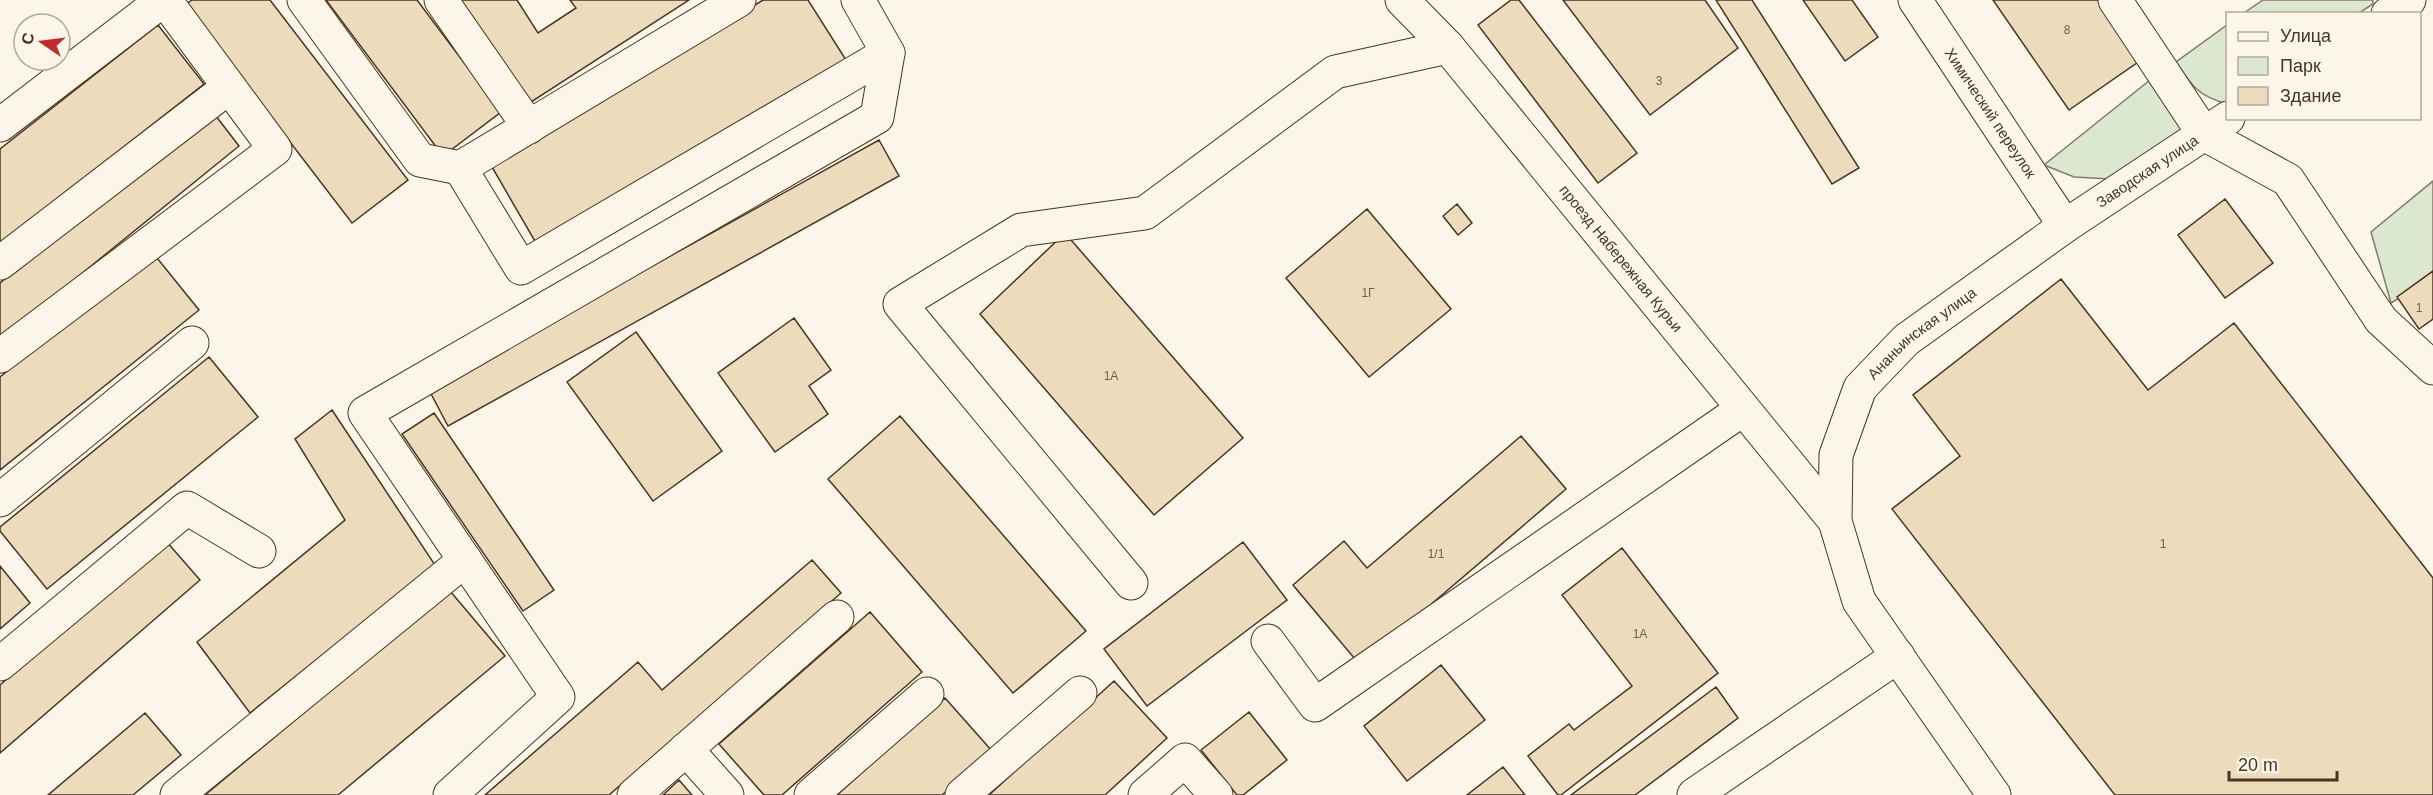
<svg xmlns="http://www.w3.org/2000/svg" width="2433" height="795" font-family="Arial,sans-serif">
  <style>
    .green { fill: #dce7d0; stroke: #887966; stroke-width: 1.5 }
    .building { fill: #ecdcbc; stroke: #4a3520; stroke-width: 1.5 }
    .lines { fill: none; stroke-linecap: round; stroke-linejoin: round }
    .minor-casing { stroke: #4a3520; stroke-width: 35 }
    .minor { stroke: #fbf6e9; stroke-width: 33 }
    .labels { text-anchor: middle; stroke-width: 4.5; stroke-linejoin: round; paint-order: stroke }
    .number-label { font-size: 12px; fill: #725f47 }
    .street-label { font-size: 15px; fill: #4a3520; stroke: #fbf6e9 }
  </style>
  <rect width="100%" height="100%" fill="#fbf6e9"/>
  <!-- green -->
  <path class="green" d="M2263,0H2373V4L2359,13H2244Z
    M2227,25V104C2198,96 2192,86 2176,62Z
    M2155,76L2190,129L2110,179L2074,177L2044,165Z
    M2433,181V278L2391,303L2371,232Z"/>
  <!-- building -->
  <path class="building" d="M192,0H270L408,180L352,223L185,5Z
    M326,0H417L501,112L443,156Z
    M461,0H517L538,33L576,8L570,0H689L528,104Z
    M763,0H808L846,60L536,243L492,167Z
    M1511,0H1519L1637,153L1598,183L1478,25Z
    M1563,0H1705L1738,48L1650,115Z
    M1716,0H1752L1859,168L1832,184Z
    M1803,0H1852L1878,37L1845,61Z
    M1993,0H2100L2141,60L2069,110Z
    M158,25L204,84L0,244V149Z
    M212,111L239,146L0,340V283Z
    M879,140L899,176L448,426L429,390Z
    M2225,199L2273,263L2225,298L2178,235Z
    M1457,204L1472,223L1458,235L1443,216Z
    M1367,209L1451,309L1369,377L1286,278Z
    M1065,233L1243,438L1154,515L980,314Z
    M153,253L199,310L0,470V377Z
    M2433,271V319L2419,329L2397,297Z
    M2061,279L2148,390L2234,323L2433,578V795H2115L1892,509L1960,456L1913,395Z
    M794,318L831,370L809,386L828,414L775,452L718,373Z
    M636,332L722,451L653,501L567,382Z
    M209,357L258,417L47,589L0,531V527Z
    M332,410L435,565L250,713L197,642L345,520L295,439Z
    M434,413L554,590L523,611L402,434Z
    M900,416L1086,631L1013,693L828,479Z
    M1521,436L1566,489L1360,665L1293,585L1344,541L1367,568Z
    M166,541L200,580L0,753V685Z
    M1243,542L1287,600L1147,706L1104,649Z
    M1622,548L1718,673L1561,795H1558L1528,756L1569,724L1574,730L1632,686L1562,595Z
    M812,560L841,593L609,795H485L638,662L662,690Z
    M0,566L30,603L0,629Z
    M450,591L505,656L338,795H205Z
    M870,612L922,672L782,795H764L719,744Z
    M1441,665L1485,720L1407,781L1364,726Z
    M1114,681L1167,738L1105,795H989Z
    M1716,687L1738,718L1635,795H1571Z
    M945,698L992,751L942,795H837Z
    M1249,712L1287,760L1243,795H1237L1201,750Z
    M145,713L181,755L133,795H48Z
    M1503,767L1525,795H1467Z
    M679,780L692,795H663Z"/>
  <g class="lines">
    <!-- minor casing -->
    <g class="minor-casing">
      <g id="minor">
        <path d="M304,0L420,160L460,168"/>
        <path d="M441,0L529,127"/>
        <path d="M739,0L460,168L521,268L888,53L858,0"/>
        <path id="s1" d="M1402,0L1448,47L1835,521"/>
        <path id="s2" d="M1915,0L2065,226"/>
        <path d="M2115,0L2204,134L2288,180L2381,320L2433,368"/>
        <path d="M2388,14L2409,0"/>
        <path d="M0,125L163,0"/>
        <path d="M0,263L229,87"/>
        <path d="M0,356L275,149L165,0"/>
        <path d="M0,500L192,343"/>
        <path d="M1131,583L900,304L1021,230L1145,213L1335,72L1448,47"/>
        <path d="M1268,641L1315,705L1743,409"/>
        <path d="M0,664L187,508L259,551"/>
        <path d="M686,749L727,795"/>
        <path d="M177,795L465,560"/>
        <path d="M450,795L558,697L365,413L877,117L888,53"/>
        <path d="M634,795L837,617"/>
        <path d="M811,795L927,694"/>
        <path d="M962,795L1080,693"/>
        <path d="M1145,795L1185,760L1216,795"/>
        <path d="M1694,795L1898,656"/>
        <path id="s3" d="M1994,795L1859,601L1835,521L1836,455L1860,388L1906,340L2065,226L2228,118"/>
      </g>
    </g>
    <!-- minor -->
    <use href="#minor" class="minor"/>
  </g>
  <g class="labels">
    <!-- number labels -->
    <g class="number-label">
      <text x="2067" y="34">8</text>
      <text x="1659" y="85">3</text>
      <text x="1368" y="297">1Г</text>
      <text x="2419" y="312">1</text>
      <text x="1111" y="380">1А</text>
      <text x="2163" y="548">1</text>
      <text x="1436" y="558">1/1</text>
      <text x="1640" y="638">1А</text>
    </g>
    <!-- street labels -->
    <g class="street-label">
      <text dy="5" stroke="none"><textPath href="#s2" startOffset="136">Химический переулок</textPath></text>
      <text dy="5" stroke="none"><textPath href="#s3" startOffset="818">Заводская улица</textPath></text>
      <text dy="5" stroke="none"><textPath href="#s1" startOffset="339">проезд Набережная Курьи</textPath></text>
      <text dy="5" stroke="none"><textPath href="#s3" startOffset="540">Ананьинская улица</textPath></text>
    </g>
  </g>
  <!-- legend -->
  <rect x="2226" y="12" width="195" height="108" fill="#fbf6e9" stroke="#b4a999" stroke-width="1.5"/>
  <rect x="2238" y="32" width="30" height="9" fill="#fbf6e9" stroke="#b4a999" stroke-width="1.5"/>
  <text x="2280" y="42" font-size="18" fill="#4a3520">Улица</text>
  <rect x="2238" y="57" width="30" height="18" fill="#dce7d0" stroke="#b4a999" stroke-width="1.5"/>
  <text x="2280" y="72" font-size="18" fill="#4a3520">Парк</text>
  <rect x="2238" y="87" width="30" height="18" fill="#ecdcbc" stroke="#b4a999" stroke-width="1.5"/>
  <text x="2280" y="102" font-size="18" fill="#4a3520">Здание</text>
  <!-- north arrow -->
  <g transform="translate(42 42) rotate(284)"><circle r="28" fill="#fbf6e9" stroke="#b4a999" stroke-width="1.5"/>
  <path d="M0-4.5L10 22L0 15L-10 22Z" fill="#c62828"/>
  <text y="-9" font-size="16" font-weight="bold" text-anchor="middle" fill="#4a3520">С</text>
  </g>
  <!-- scale -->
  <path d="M2229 771v9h108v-9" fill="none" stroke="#4a3520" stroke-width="3"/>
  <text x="2238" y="771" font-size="18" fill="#4a3520" stroke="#fbf6e9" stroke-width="4.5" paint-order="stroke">20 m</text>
</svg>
